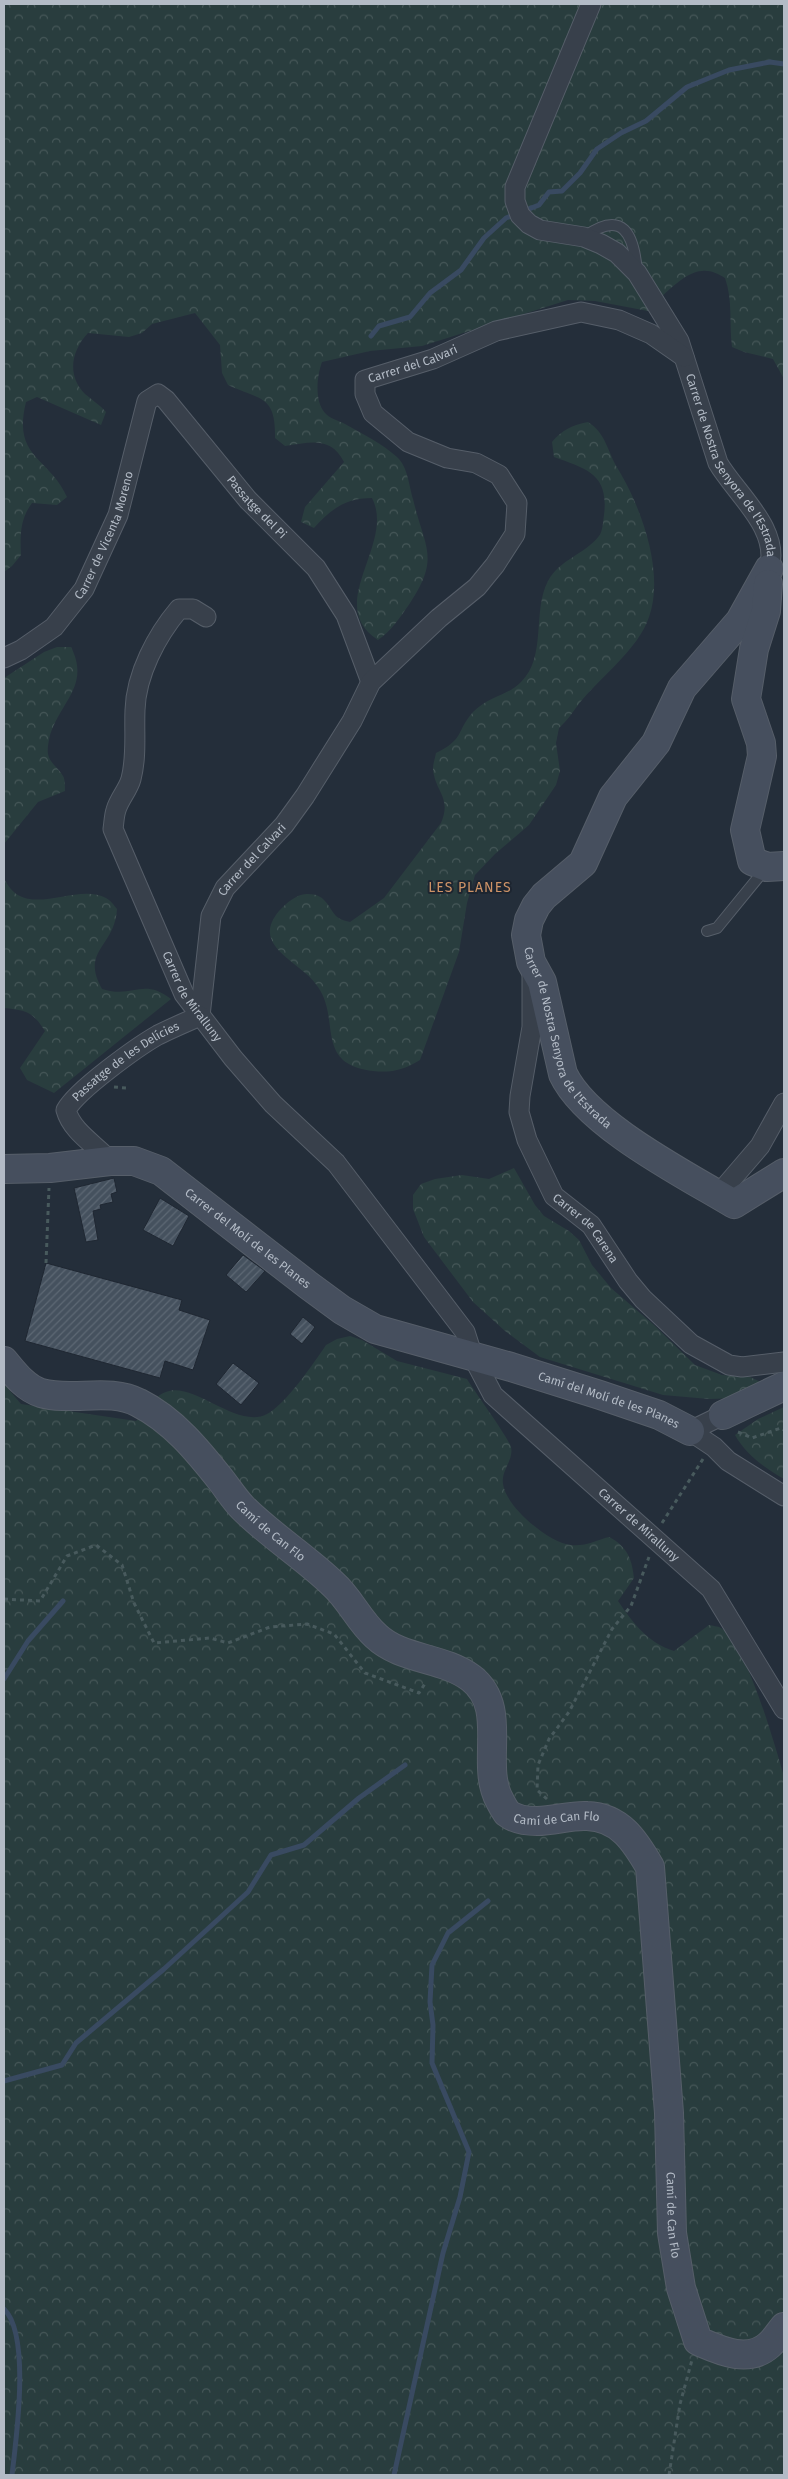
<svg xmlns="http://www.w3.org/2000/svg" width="788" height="2479" font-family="'Fira Sans',sans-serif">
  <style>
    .forest { fill: url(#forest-crowns) }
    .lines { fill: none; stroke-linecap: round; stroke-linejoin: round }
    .stream { stroke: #394a61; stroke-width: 5 }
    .building { fill: url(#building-hatch); stroke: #1f2732 }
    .lane-casing { stroke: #565e69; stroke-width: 12 }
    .street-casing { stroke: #565e69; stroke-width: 21 }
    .secondary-casing { stroke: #565e69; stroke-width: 30 }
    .path { stroke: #485a5d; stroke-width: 3; stroke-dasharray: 4 4; stroke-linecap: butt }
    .lane { stroke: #38404b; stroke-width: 10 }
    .street { stroke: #38404b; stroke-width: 19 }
    .secondary { stroke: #464f5e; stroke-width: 28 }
    .labels { text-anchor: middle; stroke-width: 4; stroke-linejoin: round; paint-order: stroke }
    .street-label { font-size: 12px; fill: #b3bbc6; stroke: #1d2530 }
    .neighbourhood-label { font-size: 14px; letter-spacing: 1px; fill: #ce9367; stroke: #1d2530 }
  </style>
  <defs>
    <pattern id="forest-crowns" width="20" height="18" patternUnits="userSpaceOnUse" patternTransform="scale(1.25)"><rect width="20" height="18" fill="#293d3e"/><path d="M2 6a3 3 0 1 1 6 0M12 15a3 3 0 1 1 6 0" fill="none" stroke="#465758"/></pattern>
    <pattern id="building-hatch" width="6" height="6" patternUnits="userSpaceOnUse" patternTransform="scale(1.25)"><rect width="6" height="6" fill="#45515e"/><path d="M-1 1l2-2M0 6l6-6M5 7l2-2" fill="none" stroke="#5d6874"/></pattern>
  </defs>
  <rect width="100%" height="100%" fill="#242e3a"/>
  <!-- forest -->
  <path class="forest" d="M4,4H784V379L773,359L744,352L732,347C729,323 733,301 725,278C718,274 711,270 702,271C685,271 659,299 648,311L595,301L568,300L422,346L370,351L322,362C317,376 314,400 325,413C329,418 339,421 345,424C363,434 381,443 397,457C408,467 409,486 413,499C425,550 441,557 408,606C399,619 391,631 378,640C323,605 396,544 372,498C346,498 331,509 314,528L301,522L305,507L344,462C331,436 311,442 285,446L275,438C276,395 260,400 228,385L222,373L220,345L195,313L152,324L142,333L129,337L88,333C72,350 66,375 85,394C92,400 100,405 106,412L101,425L37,397L26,402C12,458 49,457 67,497L57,505L32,503C20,519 20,535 21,555L12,566L4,572Z
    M588,422C606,433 607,451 618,469C641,507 665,572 649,617C638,650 599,678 578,705C572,713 567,721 559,728L556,743L560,771L556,785L529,825L495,854L475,875L467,903L459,952L420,1060C404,1070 391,1073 373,1071C314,1064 341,1020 318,987C301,961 249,947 279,911C286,903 298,893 308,894C325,894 327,905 336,916C339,919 345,921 350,922L384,898L441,823C452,797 435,792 433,769C433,764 435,758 436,753C465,739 456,731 473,712C489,696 509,695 521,682C547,657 532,611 548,581C560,559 584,555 599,536C603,531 603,521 604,515C609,474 587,469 554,457L552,442C562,430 572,425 588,422Z
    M57,647H71C90,685 62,700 50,735C49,740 47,748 48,754C50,764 59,768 63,776C65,779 65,786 65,791L38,802L4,844V678L44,652Z
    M4,878C24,923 75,881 106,898C110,900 114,905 117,909C115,947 80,950 102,989C134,999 142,977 171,999L54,1093L27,1080L20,1068L45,1031C33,1012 26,1010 4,1008Z
    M514,1168L535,1205L544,1216L569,1231L579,1240L592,1265L611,1288L654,1325L695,1365L722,1375L750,1377L765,1384L738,1398L709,1399L663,1395L540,1357L505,1331L473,1302L424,1237L413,1209V1195L421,1184L435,1179L462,1175L489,1179Z
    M350,1336L362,1340L397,1361L467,1379C474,1391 508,1437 511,1447C514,1460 501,1470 503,1484C506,1507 549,1543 571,1545C584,1547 597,1540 609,1537C627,1546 632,1559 634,1578L618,1601C633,1623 648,1643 674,1651L709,1625C712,1626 718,1626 721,1628C746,1642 775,1746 784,1776V2475H4V1384L21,1404L136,1421C144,1413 155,1395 166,1392C194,1381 237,1430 267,1414C285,1405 314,1363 326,1345L337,1339Z
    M784,1407V1479C765,1468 746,1455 735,1435L758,1419Z"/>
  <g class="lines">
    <!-- stream -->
    <path class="stream" d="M371,336L379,326L410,317L430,293L461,270L484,238L506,218L539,205L549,192L562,191L580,173L597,149L621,133L646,121L687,87L729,70L770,62L784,64
      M4,1679L28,1641L63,1601
      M4,2081L62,2065L76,2043L164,1969L248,1892L271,1855L304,1845L359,1798L405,1765
      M4,2309C31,2335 16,2440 12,2475
      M394,2475L443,2253L460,2197L469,2152L432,2063L433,2025L430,2002L432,1965L448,1933L488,1901"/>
  </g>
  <!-- building -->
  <path class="building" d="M114,1178L117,1192L111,1194L113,1202L100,1205L101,1209L93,1211L98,1240L86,1242L74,1188Z
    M160,1198L189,1216L173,1246L143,1230Z
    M243,1255L265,1271L246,1292L226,1275Z
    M46,1263L182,1300L179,1310L210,1320L193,1370L165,1361L160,1378L25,1341Z
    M303,1317L315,1327L302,1344L290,1334Z
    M233,1363L259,1383L241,1405L216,1384Z"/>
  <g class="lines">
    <!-- lane casing -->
    <g class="lane-casing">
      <path id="lane" d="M584,237C623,209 634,234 637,272
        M707,931L717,928L766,868"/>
    </g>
    <!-- street casing -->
    <g class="street-casing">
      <g id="street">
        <path id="s1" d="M591,4L515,187V201L520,215L529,224L540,230L584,237L601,244L617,253L637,273L679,341L718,463C736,494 781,529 769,569"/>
        <path id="s2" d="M206,617L193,609H179C157,635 136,674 135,710C134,733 137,756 131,779C128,790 119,799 116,810C114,816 114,823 113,829L184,994L233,1058L273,1104L336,1163L465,1332L473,1357L493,1395L711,1589L784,1709"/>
        <path id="s3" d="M4,658L21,650L54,627L84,589L118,515L147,401L158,394L166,400L248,500L316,568L346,615L371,682"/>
        <path id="s4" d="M532,976V1027L520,1096L519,1112L527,1140L554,1196L591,1225L628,1281L643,1299L691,1344L729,1365L742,1367L784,1362"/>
        <path id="s5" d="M200,1016L211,916L225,888L284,825L305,796L352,721L371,682L439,618L477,587L495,565L515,534L517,503L499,475L476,463L447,458L408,442L373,413L365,394V380L433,359L496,331L581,312L619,320L651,334L684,357"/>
        <path id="s6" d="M110,1161C96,1145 72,1132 66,1110C77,1090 137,1047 158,1035C172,1028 186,1022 200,1016"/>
        <path d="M718,1195L760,1146L784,1103"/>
        <path d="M723,1415L690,1431L714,1447L728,1461L784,1496"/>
      </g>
    </g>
    <!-- secondary casing -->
    <g class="secondary-casing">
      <g id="secondary">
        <path id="s7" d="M769,569L740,621L682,688L656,743L613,797L583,863L544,896L536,906L529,920L526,935L531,962L542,982L563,1074C587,1125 686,1175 734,1204L784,1173"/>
        <path d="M768,584L766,611L754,649L746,699L761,743L762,756L745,830L752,861L767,867L784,866"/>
        <path id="s8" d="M4,1169L50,1168L110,1161H134L161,1171L308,1285L342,1310L375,1329L511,1367L600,1395L659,1415L690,1431"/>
        <path id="s9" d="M4,1361C14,1373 25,1388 41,1393C73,1402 109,1387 139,1403C173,1420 198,1451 221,1480C228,1489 235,1500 243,1508C271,1536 305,1557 333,1584C350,1599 359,1621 376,1636C401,1660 443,1657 471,1678C510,1708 479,1764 500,1801C502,1805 505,1810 507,1813C516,1820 527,1821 537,1821C554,1821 571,1815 587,1816C620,1817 635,1841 650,1867L669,2113L672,2233L681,2288L698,2341C719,2350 748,2364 769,2345C775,2340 779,2333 784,2327"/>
        <path d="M723,1415L784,1386"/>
      </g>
    </g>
    <!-- path -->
    <path class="path" d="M114,1087L126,1088
      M46,1263L49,1188
      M738,1432L752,1438L781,1428L784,1430
      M662,1523L703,1459
      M4,1599L40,1601L67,1556L96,1545L122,1565L134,1603L154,1643L210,1638L228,1643L270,1627L307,1624L334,1634L365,1673L419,1693L426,1682
      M547,1799L537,1790L538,1765L549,1739L569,1712L612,1629L631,1606L649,1557
      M669,2475L680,2404L692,2360"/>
    <!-- lane -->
    <use href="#lane" class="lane"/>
    <!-- street -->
    <use href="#street" class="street"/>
    <!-- secondary -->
    <use href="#secondary" class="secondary"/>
  </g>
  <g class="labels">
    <!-- street labels -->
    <g class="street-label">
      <text dy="4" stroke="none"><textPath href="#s5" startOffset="886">Carrer del Calvari</textPath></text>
      <text dy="4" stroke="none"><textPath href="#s1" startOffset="578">Carrer de Nostra Senyora de l'Estrada</textPath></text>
      <text dy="4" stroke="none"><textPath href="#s3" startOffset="470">Passatge del Pi</textPath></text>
      <text dy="4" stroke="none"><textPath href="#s3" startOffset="165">Carrer de Vicenta Moreno</textPath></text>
      <text dy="4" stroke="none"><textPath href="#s5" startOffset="171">Carrer del Calvari</textPath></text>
      <text dy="4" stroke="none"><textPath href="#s2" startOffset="450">Carrer de Miralluny</textPath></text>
      <text dy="4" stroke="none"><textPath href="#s7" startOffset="559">Carrer de Nostra Senyora de l'Estrada</textPath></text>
      <text dy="4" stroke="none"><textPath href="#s6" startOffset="146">Passatge de les Delícies</textPath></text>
      <text dy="4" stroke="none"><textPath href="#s4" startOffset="274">Carrer de Carena</textPath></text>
      <text dy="4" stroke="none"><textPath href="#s8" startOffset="269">Carrer del Molí de les Planes</textPath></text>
      <text dy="4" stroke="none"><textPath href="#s8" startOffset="670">Camí del Molí de les Planes</textPath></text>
      <text dy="4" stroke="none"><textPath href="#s2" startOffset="1149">Carrer de Miralluny</textPath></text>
      <text dy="4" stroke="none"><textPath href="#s9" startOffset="334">Camí de Can Flo</textPath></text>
      <text dy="4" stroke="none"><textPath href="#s9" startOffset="784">Camí de Can Flo</textPath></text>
      <text dy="4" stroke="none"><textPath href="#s9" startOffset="1249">Camí de Can Flo</textPath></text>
    </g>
    <!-- neighbourhood labels -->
    <g class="neighbourhood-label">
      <text x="470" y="892">LES PLANES</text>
    </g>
  </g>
  <!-- border -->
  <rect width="788" height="2479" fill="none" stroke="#b3bbc6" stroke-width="10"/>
</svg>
